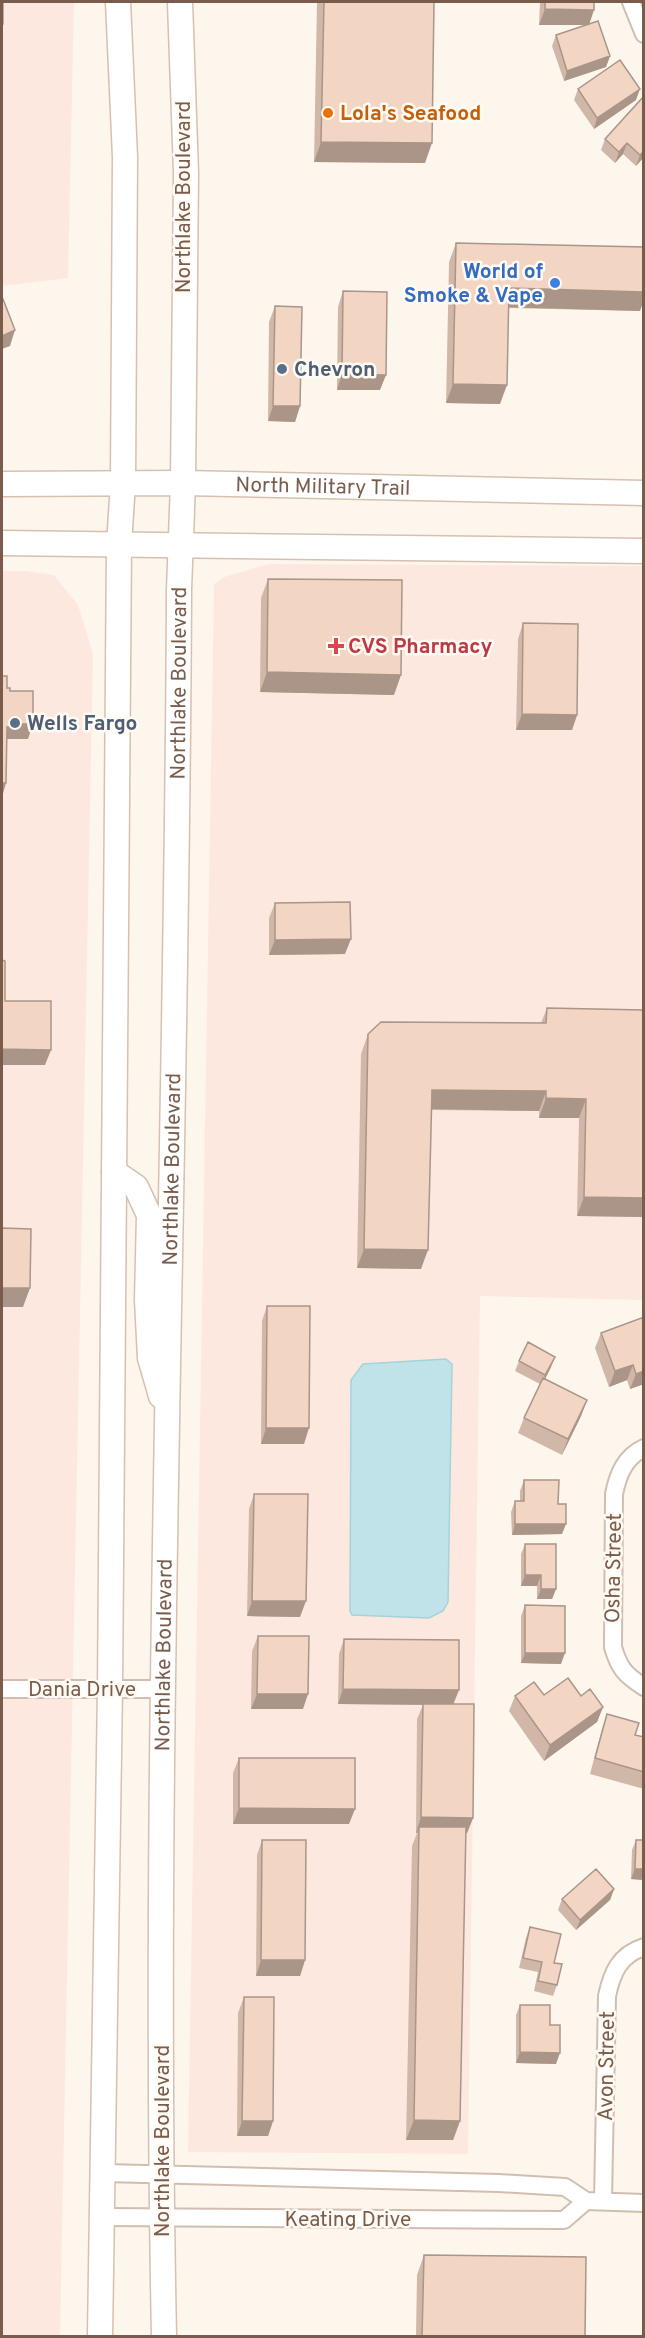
<svg xmlns="http://www.w3.org/2000/svg" width="645" height="2338" font-family="Overpass,sans-serif">
  <style>
    .commercial { fill: #fde8e0 }
    .water { fill: #bfe3e8; stroke: #a5d3da; stroke-width: 1.5 }
    .lines { fill: none; stroke-linecap: round; stroke-linejoin: round }
    .minor-casing { stroke: #d1beb0; stroke-width: 20 }
    .secondary-casing { stroke: #d6c0b0; stroke-width: 27 }
    .minor { stroke: #fff; stroke-width: 16 }
    .secondary { stroke: #fff; stroke-width: 24 }
    .wall { fill: #d1b7a8 }
    .shaded-wall { fill: #aa9588 }
    .building { fill: #f3d5c3; stroke: #aa9588; stroke-width: 1.5 }
    .food-dot { fill: #e8710a; stroke: #fffaf3; stroke-width: 2 }
    .shop-dot { fill: #3f7fe0; stroke: #fffaf3; stroke-width: 2 }
    .service-dot { fill: #5c6f8a; stroke: #fffaf3; stroke-width: 2 }
    .health-dot { fill: #e0444e; stroke: #fffaf3; stroke-width: 2 }
    .labels { text-anchor: middle; stroke-width: 5; stroke-linejoin: round; paint-order: stroke }
    .food-label { font-size: 21px; font-weight: bold; fill: #c56008; stroke: #fffaf3; text-anchor: start }
    .street-label { font-size: 21px; fill: #7a5c4d; stroke: #fffaf3 }
    .shop-label { font-size: 21px; font-weight: bold; fill: #366cbe; stroke: #fffaf3; text-anchor: end }
    .service-label { font-size: 21px; font-weight: bold; fill: #4e5e75; stroke: #fffaf3; text-anchor: start }
    .health-label { font-size: 21px; font-weight: bold; fill: #be3a42; stroke: #fffaf3; text-anchor: start }
  </style>
  <rect width="100%" height="100%" fill="#fdf6ec"/>
  <!-- commercial -->
  <path class="commercial" d="M2,2H74L68,278L2,286Z
    M269,564L643,566V1300L480,1296L468,2154L188,2152L214,584L224,577Z
    M2,571H26L54,575L78,605L93,654L60,2336H2Z"/>
  <!-- water -->
  <path class="water" d="M446,1359L452,1364L448,1602L443,1611L429,1618L352,1615L350,1611L351,1380L363,1364Z"/>
  <g class="lines">
    <!-- minor casing -->
    <g class="minor-casing">
      <path id="minor" d="M631,2L644,34
        M644,1448C625,1457 618,1474 614,1494L613,1647C619,1668 625,1675 644,1687
        M2,1689H162
        M104,2173L499,2183L565,2187L586,2201L644,2203
        M603,2201L607,1996C612,1973 619,1955 644,1947
        M103,2217L564,2220L586,2201"/>
    </g>
    <!-- secondary casing -->
    <g class="secondary-casing">
      <g id="secondary">
        <path id="s1" d="M2,484L183,483L644,493"/>
        <path d="M2,543L644,551"/>
        <path d="M114,1172L136,1187L149,1215L147,1300L150,1358L161,1396"/>
        <path d="M100,2336L110,1689L119,544L123,483L125,157L118,2"/>
        <path id="s2" d="M164,2336C152,1754 177,1172 179,590L183,483L186,173L180,2"/>
      </g>
    </g>
    <!-- minor -->
    <use href="#minor" class="minor"/>
    <!-- secondary -->
    <use href="#secondary" class="secondary"/>
  </g>
  <!-- wall -->
  <path class="wall" d="M317,2H434L425,163L314,162Z
    M540,2H594L589,24L610,56L606,67L564,81L552,46L556,35L586,25H539Z
    M578,89L636,100L594,129L574,100Z
    M644,96V157L636,166L623,154L615,163L601,150L605,139Z
    M456,243L640,311L508,308L500,404L446,403L449,262Z
    M343,291L380,390H337L338,307Z
    M275,306L300,406L295,422L268,421L269,322Z
    M268,579L394,695L260,692L261,598Z
    M523,623L577,715L572,730H516L518,639Z
    M275,903L345,954L269,955V918Z
    M547,1008L644,1010V1217L577,1216L579,1118H539V1111L432,1110L421,1269L357,1268L361,1054L368,1034L541,1023Z
    M267,1306L304,1444H261L262,1321Z
    M644,1317V1384L630,1389L627,1380L609,1387L595,1348L601,1333Z
    M519,1361L551,1367L545,1379L587,1400L581,1416L562,1455L518,1433L524,1418L540,1384L515,1371Z
    M524,1480L558,1504L562,1534L512,1535L511,1512L515,1501H520V1491Z
    M254,1494L300,1617L247,1616L249,1509Z
    M525,1544L556,1589L552,1599H537V1586H521V1554Z
    M525,1605L561,1664L521,1663V1616Z
    M258,1636L303,1709H251L252,1651Z
    M344,1639L453,1704L473,1818L467,1833H466L460,2121L453,2140H406L412,1846L417,1833H416L417,1719L423,1705L338,1704L339,1654Z
    M544,1695L581,1696L603,1707L597,1722L544,1761L509,1711L515,1696Z
    M607,1714L635,1735L644,1737V1789L590,1774L602,1729Z
    M239,1758L349,1824H233V1773Z
    M262,1840L305,1960L300,1976H256L257,1855Z
    M636,1840H644V1880L631,1879L632,1850Z
    M614,1889L610,1900L576,1930L558,1910L562,1899Z
    M530,1927L554,1963L557,1985L553,1996L534,1991L538,1972L519,1968L526,1938Z
    M244,1997L273,2121L268,2136H237L238,2013Z
    M520,2005L550,2025L556,2064L516,2063V2015Z
    M424,2255L585,2337H416L417,2275Z"/>
  <!-- shaded-wall -->
  <path class="shaded-wall" d="M545,9L594,10L589,25H539Z
    M610,56L606,67L564,81L567,71Z
    M640,89L636,100L594,129L597,118Z
    M321,142L432,143L425,163L314,162Z
    M627,143L623,154L615,163L619,152Z
    M644,151V157L636,166L640,155Z
    M509,288L644,292V300L640,311L502,307Z
    M15,330L10,346L2,349V336Z
    M342,374L386,375L380,390H337Z
    M453,384L507,385L500,404L446,403Z
    M273,406H300L295,422L268,421Z
    M267,672L401,675L394,695L260,692Z
    M522,714L577,715L572,730H516Z
    M10,724H33L28,739H5L7,727Z
    M2,783H6L2,797Z
    M351,939L345,954L269,955L275,940Z
    M2,1049L51,1050L45,1065H2Z
    M432,1090L546,1091L539,1111L425,1109Z
    M546,1098L586,1099L579,1118H539Z
    M584,1197L644,1198V1217L577,1216Z
    M364,1249L428,1250L421,1269L357,1268Z
    M2,1288H30L23,1307H2Z
    M555,1357L551,1367L542,1385L545,1375Z
    M633,1365L627,1380L609,1387L615,1371Z
    M644,1371V1384L630,1389L636,1374Z
    M587,1400L581,1416L562,1455L568,1439Z
    M266,1428H309L304,1444H261Z
    M515,1524H566L562,1534L512,1535Z
    M525,1575H541L537,1586H521Z
    M541,1589H556L552,1599H537Z
    M252,1601H306L300,1617L247,1616Z
    M525,1653H565L561,1664L521,1663Z
    M343,1689L459,1690L453,1705L338,1704Z
    M257,1694H308L303,1709H251Z
    M603,1707L597,1722L544,1761L550,1745Z
    M239,1808L355,1809L349,1824H233Z
    M421,1817L473,1818L467,1833H419V1827L417,1833H416Z
    M635,1869H644V1880L631,1879Z
    M614,1889L610,1900L576,1930L580,1920Z
    M261,1960H305L300,1976H256Z
    M520,2052L560,2053L556,2064L516,2063Z
    M414,2120L460,2121L453,2140H406Z
    M242,2121H273L268,2136H237Z"/>
  <!-- building -->
  <path class="building" d="M2,2H3V24H2Z
    M324,2H434L432,143L321,142Z
    M545,2H594V10L545,9Z
    M598,21L610,56L567,71L556,35Z
    M620,60L640,89L597,118L578,89Z
    M644,96V151L640,155L627,143L619,152L605,139Z
    M456,243L644,247V292L509,288L507,385L453,384Z
    M343,291L387,292L386,375L342,374Z
    M3,299L15,330L2,336V300Z
    M275,306L302,307L300,406H273Z
    M268,579L402,580L401,675L267,672Z
    M523,623L578,624L577,715L522,714Z
    M2,676H7V688H10V691H33V724H10V727H7L6,783H2Z
    M350,902L351,939L275,940V903Z
    M2,960L5,961V1001H51V1050L2,1049Z
    M547,1008L644,1010V1198L584,1197L586,1099L546,1098V1091L432,1090L428,1250L364,1249L368,1034L381,1022L546,1023Z
    M2,1228L31,1229L30,1288H2Z
    M267,1306H310L309,1428H266Z
    M644,1317V1371L636,1374L633,1365L615,1371L601,1333Z
    M528,1342L555,1357L545,1375L519,1361Z
    M543,1378L587,1400L568,1439L524,1418Z
    M524,1480H559L558,1504H566V1524H515V1501H524Z
    M254,1494H308L306,1601H252Z
    M525,1544H556V1589H541V1575H525Z
    M525,1605L565,1606V1653H525Z
    M258,1636H309L308,1694H257Z
    M344,1639L459,1640V1690L343,1689Z
    M568,1678L581,1696L590,1689L603,1707L550,1745L515,1696L534,1682L544,1695Z
    M423,1704H474L473,1818L421,1817Z
    M607,1714L639,1723L635,1735L644,1737V1772L595,1758Z
    M239,1758H355V1809L239,1808Z
    M419,1827H466L460,2121L414,2120Z
    M262,1840H306L305,1960H261Z
    M636,1840H644V1869H635Z
    M596,1869L614,1889L580,1920L562,1899Z
    M530,1927L561,1934L554,1963L562,1964L557,1985L538,1981L542,1962L523,1958Z
    M244,1997H274L273,2121H242Z
    M520,2005H550V2025H560V2053L520,2052Z
    M424,2255L586,2257L585,2337H422Z"/>
  <!-- markers -->
  <circle class="food-dot" cx="328" cy="113" r="6"/>
  <circle class="shop-dot" cx="555" cy="283" r="6"/>
  <g class="service-dot">
    <circle cx="282" cy="369" r="6"/>
    <circle cx="15" cy="723" r="6"/>
  </g>
  <path class="health-dot" d="M333 637h6v6h6v6h-6v6h-6v-6h-6v-6h6z"/>
  <g class="labels">
    <!-- food labels -->
    <g class="food-label">
      <text x="340" y="120">Lola's Seafood</text>
    </g>
    <!-- street labels -->
    <g class="street-label">
      <text transform="translate(183 197) rotate(-90)" y="7">Northlake Boulevard</text>
      <text dy="7" stroke="none"><textPath href="#s1" startOffset="321">North Military Trail</textPath></text>
      <text dy="7" stroke="none"><textPath href="#s2" startOffset="1653">Northlake Boulevard</textPath></text>
      <text dy="7" stroke="none"><textPath href="#s2" startOffset="1167">Northlake Boulevard</textPath></text>
      <text transform="translate(613 1568) rotate(-89)" y="7">Osha Street</text>
      <text dy="7" stroke="none"><textPath href="#s2" startOffset="681">Northlake Boulevard</textPath></text>
      <text x="82" y="1696">Dania Drive</text>
      <text transform="translate(606 2066) rotate(-89)" y="7">Avon Street</text>
      <text transform="translate(162 2141) rotate(-90)" y="7">Northlake Boulevard</text>
      <text x="348" y="2226">Keating Drive</text>
    </g>
    <!-- shop labels -->
    <g class="shop-label">
      <text x="543" y="278">World of<tspan x="543" dy="24">Smoke &amp; Vape</tspan></text>
    </g>
    <!-- service labels -->
    <g class="service-label">
      <text x="294" y="376">Chevron</text>
      <text x="27" y="730">Wells Fargo</text>
    </g>
    <!-- health labels -->
    <g class="health-label">
      <text x="348" y="653">CVS Pharmacy</text>
    </g>
  </g>
  <!-- border -->
  <rect width="645" height="2338" fill="none" stroke="#7a5c4d" stroke-width="6"/>
</svg>
